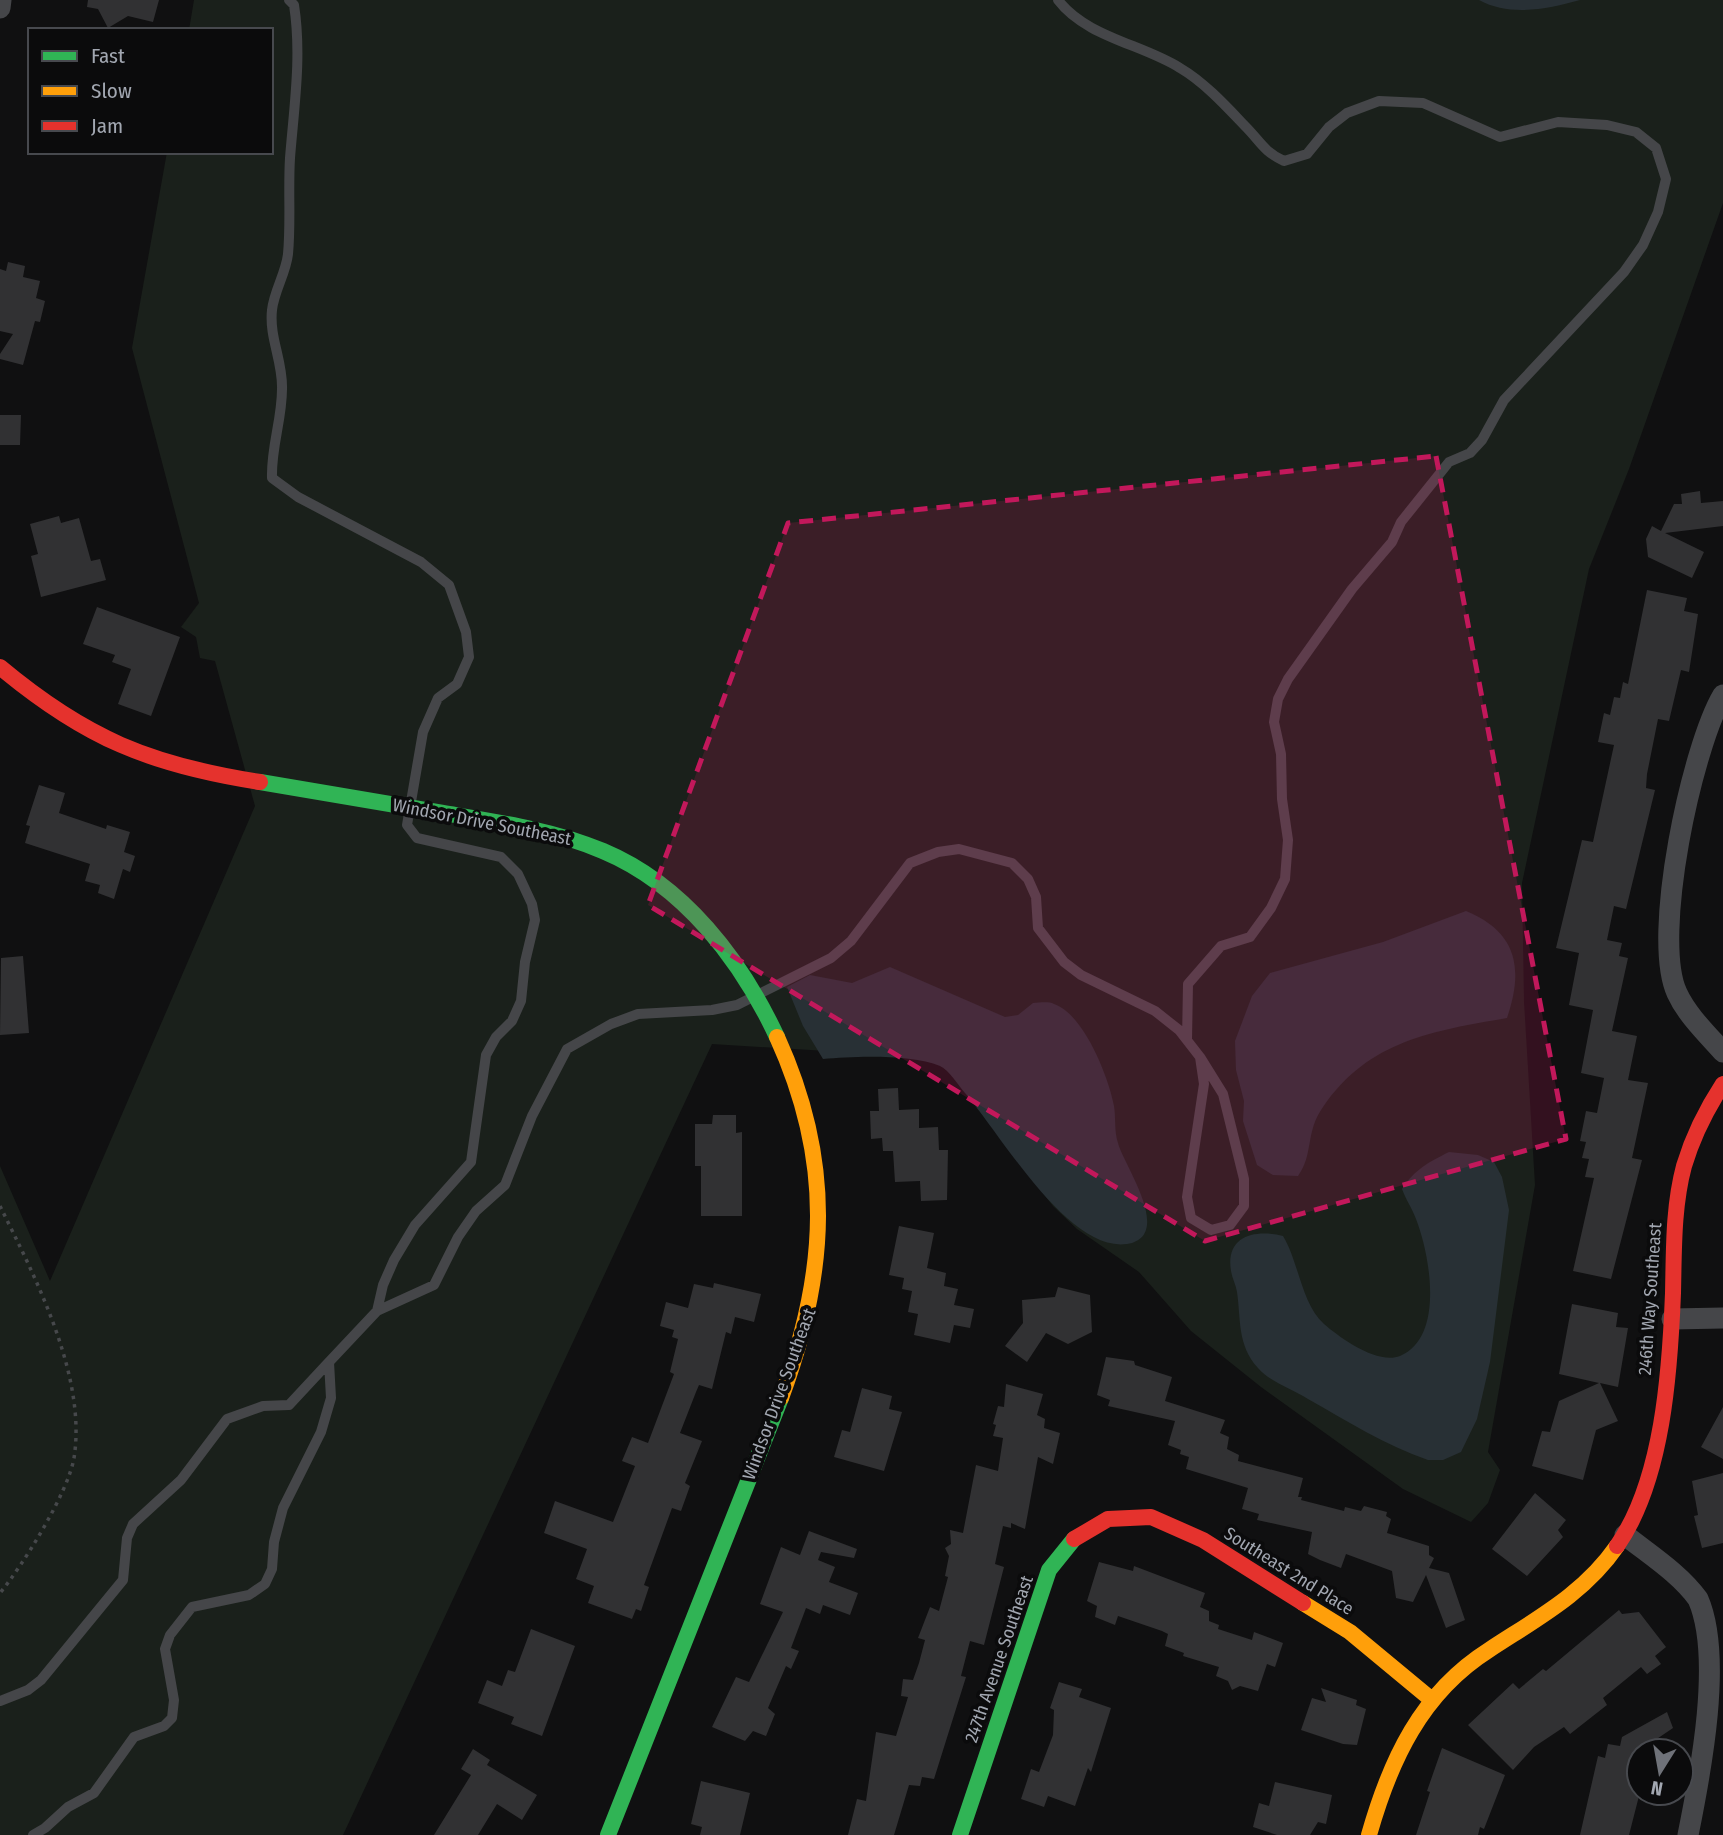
<svg xmlns="http://www.w3.org/2000/svg" width="1723" height="1835" font-family="'Fira Sans Condensed',sans-serif">
  <style>
    .green { fill: #1a201b }
    .water { fill: #283035 }
    .building { fill: #313133 }
    .lines { fill: none; stroke-linecap: round; stroke-linejoin: round }
    .path { stroke: #46484b; stroke-width: 3.5; stroke-dasharray: 3.5 5; stroke-linecap: butt }
    .lane { stroke: #454649; stroke-width: 10 }
    .street { stroke: #454649; stroke-width: 21 }
    .fast { stroke: #30b455; stroke-width: 16 }
    .slow { stroke: #ff9f0a; stroke-width: 16 }
    .jam { stroke: #e5322d; stroke-width: 16 }
    .marked { fill: #c2185b; fill-opacity: 0.2; stroke: #c2185b; stroke-width: 5; stroke-dasharray: 14 9; stroke-linejoin: round }
    .labels { text-anchor: middle; stroke-width: 7; stroke-linejoin: round; paint-order: stroke }
    .street-label { font-size: 18px; fill: #a2a7b1; stroke: #0b0b0c }
  </style>
  <rect width="100%" height="100%" fill="#101011"/>
  <!-- green -->
  <path class="green" d="M194,0H1723V203L1629,469L1589,569L1522,883L1524,1002L1535,1185L1488,1452L1500,1470L1488,1503L1471,1522L1403,1489L1261,1387L1191,1331L1139,1272L1077,1229L1053,1206L939,1058L712,1044L343,1835H0V1166L50,1281L255,806L215,661L200,658L196,637L181,627L199,603L132,348L167,152H271V30H189Z"/>
  <!-- water -->
  <path class="water" d="M1479,0H1580C1548,9 1510,17 1479,0Z
    M1466,911C1517,932 1524,968 1507,1018C1433,1031 1369,1040 1323,1107C1305,1132 1314,1154 1298,1176L1273,1175L1257,1165L1243,1121L1244,1101L1236,1070L1235,1041L1252,996L1270,973L1383,942Z
    M890,967L1005,1017L1018,1015L1033,1003C1039,1003 1048,1001 1054,1004C1084,1014 1109,1078 1114,1106C1116,1118 1114,1131 1118,1143C1123,1164 1175,1236 1127,1244C1068,1253 1000,1133 965,1093C958,1085 949,1070 940,1066C911,1054 855,1056 823,1059L803,1026L787,987L810,975L852,983Z
    M1449,1152L1478,1155L1494,1162L1502,1177L1509,1210L1490,1362L1477,1419L1461,1452L1443,1460H1428C1385,1445 1347,1421 1308,1399C1292,1389 1270,1382 1258,1368C1237,1345 1241,1319 1237,1292C1236,1285 1232,1278 1231,1271C1225,1235 1256,1229 1283,1236C1299,1262 1301,1303 1324,1324C1340,1338 1378,1365 1400,1356C1445,1337 1430,1255 1416,1219C1412,1208 1406,1200 1402,1189C1415,1169 1429,1162 1449,1152Z"/>
  <!-- building -->
  <path class="building" d="M88,0H159L153,22L128,16L108,28L98,9L87,7Z
    M8,262L25,266L23,277L40,281L36,298L45,301L40,322L35,321L23,365L0,359V354L13,334L0,331V269L6,271Z
    M0,415H21L20,445H0Z
    M1700,491L1701,503L1723,501V526L1665,533L1704,552L1692,578L1648,557L1646,539L1652,526L1661,531L1674,504H1682L1681,494Z
    M59,516L61,523L79,518L91,561L100,559L106,580L41,597L31,556L38,554L30,524Z
    M1647,590L1687,598L1684,611L1698,614L1689,672L1681,670L1669,721L1658,719L1647,774L1646,788L1655,790L1626,909L1614,906L1607,940L1622,943L1619,956L1628,958L1612,1031L1637,1036L1628,1080L1648,1083L1632,1158L1642,1160L1611,1279L1573,1271L1594,1178L1585,1177L1589,1159L1582,1158L1586,1142L1580,1141L1586,1111L1597,1113L1604,1078L1581,1073L1593,1010L1569,1005L1579,953L1556,948L1582,840L1593,842L1614,745L1598,742L1604,713L1610,715L1614,697L1620,698L1623,682L1628,684Z
    M97,607L180,637L151,716L118,704L131,669L112,662L115,655L83,644Z
    M39,785L65,793L59,813L106,829L107,825L130,832L124,852L135,856L130,872L123,869L114,899L98,893L100,885L85,881L90,864L25,843L30,826L26,825Z
    M23,956L29,1033L0,1035L1,958Z
    M898,1088L899,1110L919,1109V1128L938,1127L939,1150H948L947,1200L921,1201L920,1181L895,1182L893,1151H883L882,1138L871,1139L870,1111H879L878,1089Z
    M713,1115H736V1133L742,1132V1216H701V1166H695V1124H712Z
    M899,1226L934,1233L927,1268L946,1273L944,1286L958,1289L954,1305L974,1309L970,1328L954,1325L950,1343L914,1335L918,1314L908,1312L912,1291L902,1289L904,1278L889,1275Z
    M714,1283L761,1294L754,1322L735,1317L731,1334L726,1332L712,1389L699,1385L696,1392L680,1433L702,1441L685,1483L690,1486L681,1511L672,1508L644,1585L649,1587L641,1611L636,1609L632,1619L588,1603L594,1586L576,1579L587,1549L544,1533L555,1501L613,1522L635,1466L622,1461L632,1437L648,1443L674,1374L670,1372L678,1339L672,1337L674,1330L660,1326L666,1302L688,1308L694,1284L713,1288Z
    M1058,1287L1090,1295L1092,1332L1068,1344L1046,1333L1027,1362L1005,1346L1023,1323L1022,1300L1055,1297Z
    M1572,1304L1618,1313L1616,1327L1628,1328L1618,1387L1600,1383L1618,1421L1596,1430L1583,1480L1532,1466L1542,1431L1550,1432L1559,1401L1599,1383L1559,1374Z
    M1106,1357L1134,1361L1135,1365L1172,1377L1165,1401L1225,1420L1220,1433L1229,1437L1227,1449L1239,1455L1238,1461L1303,1478L1298,1497H1302L1301,1500L1344,1511L1345,1507L1361,1511L1364,1506L1387,1512L1386,1516L1391,1519L1387,1533L1429,1546V1555L1434,1558L1429,1568L1449,1573L1465,1620L1446,1628L1426,1575L1413,1602L1396,1598L1392,1571L1346,1554L1341,1568L1320,1560L1308,1554L1312,1532L1257,1520L1259,1514L1242,1509L1248,1488L1186,1469L1189,1457L1180,1454L1181,1450L1168,1445L1175,1421L1108,1406L1110,1400L1097,1395Z
    M1006,1384L1043,1394L1037,1415L1045,1419L1044,1428L1060,1433L1053,1464L1038,1457L1025,1529L1011,1523V1528L1003,1526L995,1564L1004,1567L984,1645L970,1641L961,1676L966,1677L934,1779L922,1777L920,1786L909,1785L894,1835H848L857,1799L866,1801L876,1732L896,1736L908,1697L901,1696L903,1679L913,1680L919,1663L925,1640L918,1638L930,1607L939,1611L948,1577L945,1576L949,1556L945,1548L951,1544L950,1530L963,1533L976,1465L998,1471L1003,1438L993,1436L996,1425L993,1424L998,1406L1004,1407Z
    M862,1388L892,1396L889,1409L902,1412L884,1471L834,1457L842,1430L850,1432Z
    M1723,1407V1459L1701,1447Z
    M1723,1473V1543L1702,1548L1694,1516L1698,1515L1692,1481Z
    M1535,1493L1566,1520L1558,1530L1563,1537L1527,1576L1492,1549Z
    M809,1531L857,1549L854,1558L821,1552L818,1560L835,1567L829,1582L858,1593L850,1615L823,1605L820,1614L806,1608L791,1648L799,1651L791,1669L786,1666L768,1708L775,1714L766,1736L753,1731L745,1741L712,1727L736,1677L749,1682L783,1612L760,1604L781,1547L800,1555Z
    M1099,1562L1133,1571L1134,1566L1205,1593L1200,1607L1209,1611V1621L1219,1625L1218,1629L1252,1640L1254,1632L1283,1643L1275,1667L1267,1664L1258,1691L1240,1686L1232,1690L1228,1681L1216,1676L1219,1667L1183,1656L1184,1653L1165,1646L1168,1634L1162,1631L1118,1616L1115,1625L1095,1617L1097,1606L1087,1601Z
    M1619,1610L1622,1614L1639,1612L1666,1647L1655,1656L1661,1664L1647,1674L1641,1667L1603,1698L1607,1705L1570,1734L1564,1727L1534,1747L1513,1770L1468,1725L1513,1683L1519,1689L1543,1669L1546,1671Z
    M531,1629L575,1646L542,1736L511,1724L514,1717L478,1703L487,1680L502,1686L508,1670L515,1672Z
    M1059,1682L1082,1689L1079,1697L1111,1708L1091,1772L1088,1768L1075,1806L1048,1796L1044,1807L1021,1799L1031,1769L1039,1772L1053,1735L1054,1710L1050,1708Z
    M1321,1688L1357,1700L1356,1705L1366,1709L1357,1745L1343,1744L1301,1730L1312,1698L1326,1702Z
    M1667,1712L1673,1728L1639,1751V1796L1629,1835H1580L1598,1756L1605,1758L1608,1744L1620,1746L1622,1737Z
    M1442,1748L1505,1775L1484,1829L1480,1827L1478,1835H1416L1430,1792L1427,1791Z
    M473,1749L490,1760L487,1765L537,1795L522,1820L497,1804L478,1835H434L471,1775L461,1769Z
    M701,1781L750,1793L740,1835H700L702,1827L691,1824Z
    M1275,1782L1332,1795L1326,1824L1318,1822L1310,1835H1277L1253,1827L1259,1803L1269,1806Z"/>
  <g class="lines">
    <!-- path -->
    <path class="path" d="M0,1206C35,1277 87,1376 74,1458C68,1493 23,1565 0,1593"/>
    <!-- lane -->
    <path class="lane" d="M289,0L294,5C302,56 294,107 290,158C288,190 291,223 288,254C286,273 274,291 272,310C269,338 283,361 282,389C282,420 271,447 272,478L298,497L421,562L449,585L466,632L469,657L457,684L438,698L423,732L407,825L417,838L501,857L518,874L532,904L535,920L525,962L521,1001L512,1021L496,1037L486,1055L471,1162L415,1225L394,1260L383,1285L377,1311
      M1058,0C1086,37 1142,44 1180,68C1204,82 1226,106 1245,126C1261,142 1263,151 1284,161L1307,154L1329,127L1347,113L1379,101L1423,103L1500,137L1558,122L1607,125L1636,132L1656,148L1666,179L1658,212L1643,245L1624,272L1504,400L1482,440L1470,453L1449,462L1401,522L1392,542L1352,589L1288,679L1278,699L1274,722L1281,754L1282,799L1288,840L1285,879L1271,908L1250,937L1221,946L1188,984L1187,1040
      M0,1701L28,1690L41,1680L123,1580L127,1538L133,1524L181,1480L227,1419L263,1406L289,1405L329,1362
      M33,1835L45,1828L68,1807L94,1793L134,1737L164,1726L172,1718L174,1700L165,1649L170,1635L192,1607L249,1595L265,1584L272,1569L274,1542L283,1508L321,1432L331,1398L329,1362L377,1311L434,1285L458,1237L476,1211L505,1185L532,1116L567,1049L611,1024L638,1014L712,1010L737,1005L831,958L851,941L910,863L938,852L959,849L1012,863L1028,879L1036,897L1038,928L1064,962L1081,975L1155,1011L1179,1030L1200,1057L1223,1094L1244,1179V1206L1230,1225L1211,1230L1191,1218L1187,1197L1204,1084L1200,1057"/>
    <!-- street -->
    <path class="street" d="M0,8L1,0
      M1723,695C1692,747 1651,937 1677,993C1687,1015 1707,1034 1723,1052
      M1672,1319L1723,1318
      M1625,1535C1650,1555 1679,1573 1698,1599C1723,1656 1701,1771 1688,1835"/>
    <!-- fast -->
    <path class="fast" d="M260,782C321,792 382,803 443,813C497,822 553,830 603,851C684,885 741,960 777,1037
      M608,1835L781,1398
      M960,1835L1049,1570L1074,1539"/>
    <!-- slow -->
    <path class="slow" d="M777,1037C834,1162 828,1271 781,1398
      M1303,1603L1350,1632L1432,1700
      M1369,1835C1390,1761 1421,1693 1489,1650C1536,1619 1584,1594 1617,1546"/>
    <!-- jam -->
    <path class="jam" d="M0,667C85,738 150,765 260,782
      M1074,1539L1108,1519L1151,1517L1203,1540L1303,1603
      M1617,1546C1663,1480 1670,1371 1673,1293C1674,1251 1673,1207 1684,1166C1693,1136 1706,1110 1723,1084"/>
  </g>
  <!-- marked area -->
  <path class="marked" d="M1436,456L1566,1139L1205,1241L648,905L788,523Z"/>
  <g class="labels">
    <!-- street labels -->
    <g class="street-label">
      <text transform="translate(482 822) rotate(11)" y="6">Windsor Drive Southeast</text>
      <text transform="translate(1650 1299) rotate(-86)" y="6">246th Way Southeast</text>
      <text transform="translate(779 1394) rotate(-70)" y="6">Windsor Drive Southeast</text>
      <text transform="translate(1289 1571) rotate(32)" y="6">Southeast 2nd Place</text>
      <text transform="translate(999 1659) rotate(-71)" y="6">247th Avenue Southeast</text>
    </g>
  </g>
  <!-- legend -->
  <rect x="28" y="28" width="245" height="126" fill="#0b0b0c" stroke="#47494e" stroke-width="2"/>
  <rect x="42" y="51" width="35" height="10" fill="#30b455" stroke="#47494e" stroke-width="2"/>
  <text x="91" y="63" font-size="21" fill="#a2a7b1">Fast</text>
  <rect x="42" y="86" width="35" height="10" fill="#ff9f0a" stroke="#47494e" stroke-width="2"/>
  <text x="91" y="98" font-size="21" fill="#a2a7b1">Slow</text>
  <rect x="42" y="121" width="35" height="10" fill="#e5322d" stroke="#47494e" stroke-width="2"/>
  <text x="91" y="133" font-size="21" fill="#a2a7b1">Jam</text>
  <!-- north arrow -->
  <g transform="translate(1660 1772) rotate(191)"><circle r="33" fill="#0b0b0c" stroke="#47494e" stroke-width="2"/>
  <path d="M0-5L12 26L0 18L-12 26Z" fill="#6f7279"/>
  <text y="-10" font-size="19" font-weight="bold" text-anchor="middle" fill="#a2a7b1">N</text>
  </g>
</svg>
